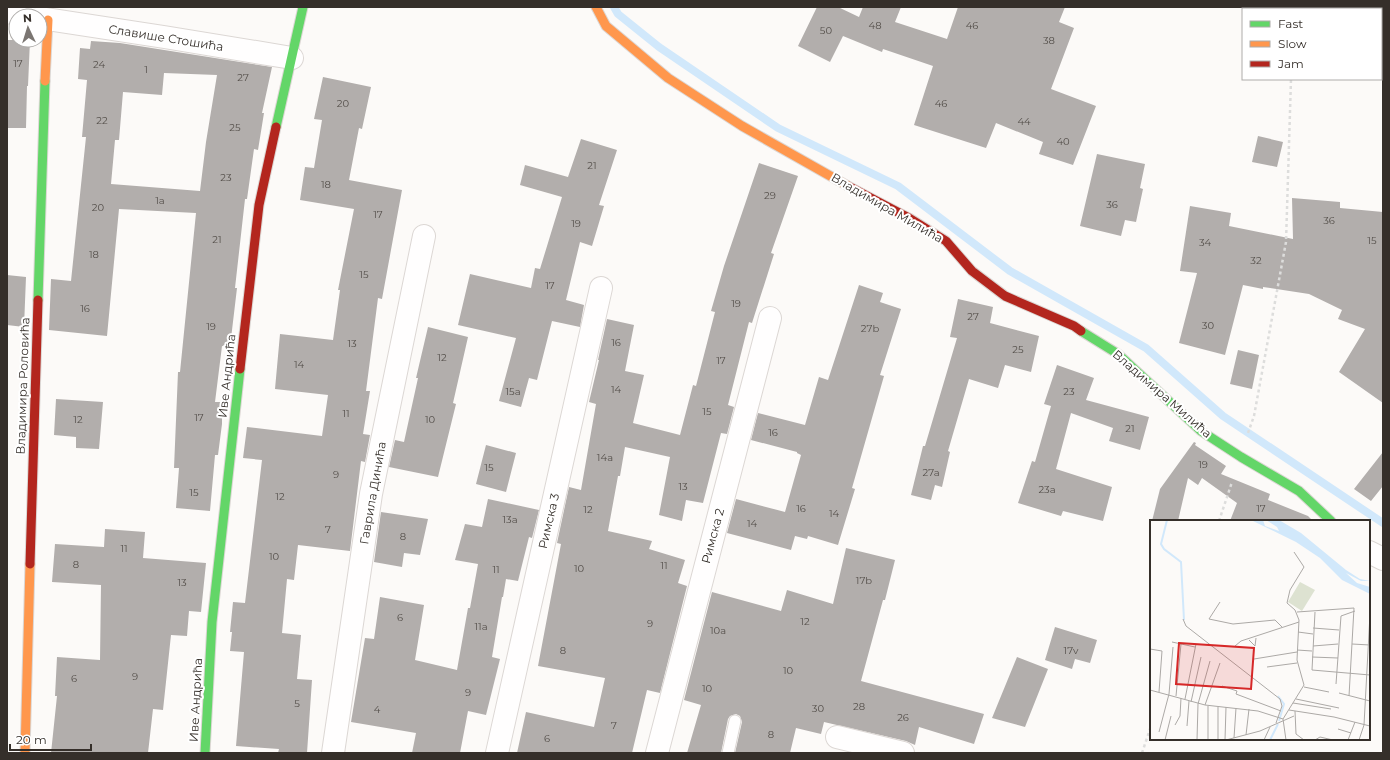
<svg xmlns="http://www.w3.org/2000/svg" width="1390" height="760" font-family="Montserrat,sans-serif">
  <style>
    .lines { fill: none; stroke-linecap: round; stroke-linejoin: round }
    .stream { stroke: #d1e8fb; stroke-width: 8 }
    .building { fill: #b2aeac; fill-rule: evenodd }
    .lane-casing { stroke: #dcd7d4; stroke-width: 13 }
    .street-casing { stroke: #dcd7d4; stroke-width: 24 }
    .fast-casing { stroke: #dcd7d4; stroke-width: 11 }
    .slow-casing { stroke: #dcd7d4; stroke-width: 11 }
    .jam-casing { stroke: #dcd7d4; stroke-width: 11 }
    .path { stroke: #dddddc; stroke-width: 2.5; stroke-dasharray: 3 3; stroke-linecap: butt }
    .lane { stroke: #fffefe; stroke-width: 11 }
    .street { stroke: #fffefe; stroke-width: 22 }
    .fast { stroke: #63d668; stroke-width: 9 }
    .slow { stroke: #ff974d; stroke-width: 9 }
    .jam { stroke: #b3261e; stroke-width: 9 }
    .labels { text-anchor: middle; stroke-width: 4; stroke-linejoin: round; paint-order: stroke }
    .number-label { font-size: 10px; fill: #544f4a }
    .street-label { font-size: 12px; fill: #352f2a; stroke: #fff }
    .inset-river { fill: none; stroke: #d1e8fb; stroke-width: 2 }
    .inset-road { fill: none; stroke: #aca9a6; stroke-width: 1 }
    .view { fill: #d62828; fill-opacity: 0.15; stroke: #d62828; stroke-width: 2 }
    .inset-edge { fill: none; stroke: #352f2a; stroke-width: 2 }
  </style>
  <rect width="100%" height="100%" fill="#fcfaf8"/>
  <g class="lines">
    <!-- stream -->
    <path class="stream" d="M614,7L618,14L659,47L778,128L898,186L1010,271L1146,348L1223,416L1383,523"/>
  </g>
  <!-- building -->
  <path class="building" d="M817,7H838L859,17L863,7H901L895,22L947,39L958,7H1065L1059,22L1074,28L1051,89L1096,106L1073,165L1039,154L1043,142L996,123L986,148L914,125L933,66L883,49L882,52L843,36L830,62L798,46Z
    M7,40H30L28,86H27L26,128H7Z
    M91,41L120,43L272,67L262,113H264L258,150L254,149L247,199H245L235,288H237L230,347L222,346L215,402H222V424L218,455H215L210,511L176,508L179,468H174L178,372H180L196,213L119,209L107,336L49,330L51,279L71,281L86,137H82L87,80L78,79L80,48L90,49ZM164,73L217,75L206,142L200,191L111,184L115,140H119L123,92L162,95Z
    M323,77L371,87L362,129L359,128L349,180L402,190L382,299L378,298L366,391H370L363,434L370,435L365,462L361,461L350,551L298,545L294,580L287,579L282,633L301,635L297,679L312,680L307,753H278L279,749L236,746L244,652L230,651L232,632H230L233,602L245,603L262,460L243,458L247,427L322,436L328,395L275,389L280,334L333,340L340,290H338L354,209L300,200L305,167L314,168L322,120L314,119Z
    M1258,136L1283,142L1277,167L1252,162Z
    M581,139L617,150L599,205L604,206L592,246L580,242L566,300L584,305L580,327L552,321L537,380L529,378L521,407L499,401L516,338L458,325L470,274L531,288L535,268L540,269L562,197L520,185L525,165L568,177Z
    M1097,154L1145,164L1140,188L1143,189L1136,222L1125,220L1121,236L1080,226Z
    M759,163L798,176L771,253L774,254L752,323L749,322L728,405L734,407L727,434L721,433L703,503L686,500L682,521L659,515L670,457L625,447L620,476H618L608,531L652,541L649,549L685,560L678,583L687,586L660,693L647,690L632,753H517L526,712L594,727L605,678L538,666L561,544L557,543L569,487L581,490L596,404L589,402L599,360H598L607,319L634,325L625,371L644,375L633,423L680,435L693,385L696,386L715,312L711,311L724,266Z
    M1292,198L1340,202V208L1383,212V403L1339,372L1365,329L1338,319L1342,310L1309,294L1263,287V289L1243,285L1225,355L1179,343L1197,273L1180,271L1190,206L1231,213L1229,226L1293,239Z
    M7,275L26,277L24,327L7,325Z
    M859,285L883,293L880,302L901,309L880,375L884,376L852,488L855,489L838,545L808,536L807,539L795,536L791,550L727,533L736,499L785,512L801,455L797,453V452L751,440L758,413L805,425L819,377L828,380Z
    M958,299L993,307L990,323L1039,336L1031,372L1005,365L998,388L969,379L948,451L950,452L942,487L935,485L931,500L911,495L923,446H925L957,338L950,337Z
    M428,327L468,337L453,403L456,404L438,477L389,467L395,440L404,442L418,378H416Z
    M1238,350L1259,355L1252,389L1230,384Z
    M1057,365L1094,378L1086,400L1149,417L1140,450L1109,441L1113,428L1071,413L1056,469L1112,487L1103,521L1063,511L1061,516L1018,503L1032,461L1035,462L1051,406L1044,404Z
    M56,399L103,402L99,449L76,448V437L54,435Z
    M1194,442L1196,443L1195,445L1226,466L1221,474L1270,494L1268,500L1308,516L1313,521H1230L1237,503L1202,478L1198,485L1188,478L1178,521H1152L1160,489Z
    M486,445L516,453L506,492L476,484Z
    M1383,452V486L1371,501L1354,489Z
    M488,499L539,510L532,538L529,537L518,581L506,579L503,597H502L492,657L500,659L486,715L468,711L460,753H412L416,733L351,722L365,638L374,639L380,597L424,605L415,660L457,670L468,608H470L478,564L455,560L465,524L482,527Z
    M381,512L428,519L420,555L404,553L402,567L374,562Z
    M105,529L145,532L143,558L206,563L201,612L189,611L187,636L171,635L163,710L153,709L148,753H51L57,696H55L57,657L100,660L101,585L52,582L55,544L104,547Z
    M846,548L895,560L885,600H883L861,681L984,714L974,744L919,727L915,745L906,741L824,722L821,734L796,728L790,753H735L742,722L740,716L736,714L730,716L728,719L721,753H687L701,705L684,700L712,592L781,611L787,590L833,604Z
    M1055,627L1097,640L1090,663L1075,659L1072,669L1045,660Z
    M1017,657L1048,669L1025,727L992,718Z"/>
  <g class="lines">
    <!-- lane casing -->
    <g class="lane-casing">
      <path id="lane" d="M728,753L735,721"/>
    </g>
    <!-- street casing -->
    <g class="street-casing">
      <path id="street" d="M7,12L27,16
        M40,18L164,37L292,58
        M1369,552L1383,559
        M837,737L903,753
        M333,753L371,494L424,236
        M497,753L601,288
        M657,753L770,318"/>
    </g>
    <!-- fast casing -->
    <g class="fast-casing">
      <path id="fast" d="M276,127L303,7
        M38,300L45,81
        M1081,331L1118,354L1201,431L1241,457L1299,491L1331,521
        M205,753L212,622L240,369"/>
    </g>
    <!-- slow casing -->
    <g class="slow-casing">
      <path id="slow" d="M596,7L606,26L668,78L742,126L848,186
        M45,81L48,20
        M25,753L30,564"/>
    </g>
    <!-- jam casing -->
    <g class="jam-casing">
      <path id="jam" d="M848,186L909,218L946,241L972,271L1005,296L1074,326L1081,331
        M240,369L259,205L276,127
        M30,564L38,300"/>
    </g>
    <!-- path -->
    <path class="path" d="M1288,7V9
      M1248,433L1254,416L1286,242L1291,79
      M1219,521L1232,482
      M1142,753L1151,726"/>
    <!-- lane -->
    <use href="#lane" class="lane"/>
    <!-- street -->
    <use href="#street" class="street"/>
    <!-- fast -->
    <use href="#fast" class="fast"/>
    <!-- slow -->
    <use href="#slow" class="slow"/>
    <!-- jam -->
    <use href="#jam" class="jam"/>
  </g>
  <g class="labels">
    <!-- number labels -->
    <g class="number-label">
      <text x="875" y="29">48</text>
      <text x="972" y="29">46</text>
      <text x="826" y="34">50</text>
      <text x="1049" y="44">38</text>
      <text x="18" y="67">17</text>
      <text x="99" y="68">24</text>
      <text x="146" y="73">1</text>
      <text x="243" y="81">27</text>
      <text x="343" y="107">20</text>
      <text x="941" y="107">46</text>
      <text x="102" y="124">22</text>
      <text x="1024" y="125">44</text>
      <text x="235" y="131">25</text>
      <text x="1063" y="145">40</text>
      <text x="592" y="169">21</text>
      <text x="226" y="181">23</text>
      <text x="326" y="188">18</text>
      <text x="770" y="199">29</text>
      <text x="160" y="204">1a</text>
      <text x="1112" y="208">36</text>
      <text x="98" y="211">20</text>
      <text x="378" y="218">17</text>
      <text x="1329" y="224">36</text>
      <text x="576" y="227">19</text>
      <text x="217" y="243">21</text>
      <text x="1372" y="244">15</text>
      <text x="1205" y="246">34</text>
      <text x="94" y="258">18</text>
      <text x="1256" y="264">32</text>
      <text x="364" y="278">15</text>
      <text x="550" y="289">17</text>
      <text x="736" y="307">19</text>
      <text x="85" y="312">16</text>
      <text x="973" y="320">27</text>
      <text x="1208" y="329">30</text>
      <text x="211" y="330">19</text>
      <text x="870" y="332">27b</text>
      <text x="616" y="346">16</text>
      <text x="352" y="347">13</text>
      <text x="1018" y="353">25</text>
      <text x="442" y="361">12</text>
      <text x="721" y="364">17</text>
      <text x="299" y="368">14</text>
      <text x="616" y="393">14</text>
      <text x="513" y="395">15a</text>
      <text x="1069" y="395">23</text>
      <text x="707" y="415">15</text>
      <text x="346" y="417">11</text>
      <text x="199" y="421">17</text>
      <text x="78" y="423">12</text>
      <text x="430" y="423">10</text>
      <text x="1130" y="432">21</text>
      <text x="773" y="436">16</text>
      <text x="605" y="461">14a</text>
      <text x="1203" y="468">19</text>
      <text x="489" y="471">15</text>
      <text x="931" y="476">27a</text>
      <text x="336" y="478">9</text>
      <text x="683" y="490">13</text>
      <text x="1047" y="493">23a</text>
      <text x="194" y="496">15</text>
      <text x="280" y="500">12</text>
      <text x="801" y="512">16</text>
      <text x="1261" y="512">17</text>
      <text x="588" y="513">12</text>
      <text x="834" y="517">14</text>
      <text x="510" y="523">13a</text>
      <text x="752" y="527">14</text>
      <text x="328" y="533">7</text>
      <text x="403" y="540">8</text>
      <text x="124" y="552">11</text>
      <text x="274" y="560">10</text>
      <text x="76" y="568">8</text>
      <text x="664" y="569">11</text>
      <text x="579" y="572">10</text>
      <text x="496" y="573">11</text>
      <text x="864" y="584">17b</text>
      <text x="182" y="586">13</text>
      <text x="400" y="621">6</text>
      <text x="805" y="625">12</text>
      <text x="650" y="627">9</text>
      <text x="481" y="630">11a</text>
      <text x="718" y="634">10a</text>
      <text x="563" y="654">8</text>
      <text x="1071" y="654">17v</text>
      <text x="788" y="674">10</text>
      <text x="135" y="680">9</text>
      <text x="74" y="682">6</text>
      <text x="707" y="692">10</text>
      <text x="468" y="696">9</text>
      <text x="297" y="707">5</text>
      <text x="859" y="710">28</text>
      <text x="818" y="712">30</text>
      <text x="377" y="713">4</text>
      <text x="903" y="721">26</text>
      <text x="614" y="729">7</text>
      <text x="771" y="738">8</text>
      <text x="547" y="742">6</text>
    </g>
    <!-- street labels -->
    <g class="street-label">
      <text transform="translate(166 38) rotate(9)" y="4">Славише Стошића</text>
      <text transform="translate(887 208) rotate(30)" y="4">Владимира Милића</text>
      <text transform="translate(227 376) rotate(-84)" y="4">Иве Андрића</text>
      <text transform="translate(23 386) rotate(-88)" y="4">Владимира Роловића</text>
      <text transform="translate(1162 394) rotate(41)" y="4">Владимира Милића</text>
      <text transform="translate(373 493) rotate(-80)" y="4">Гаврила Динића</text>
      <text transform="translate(549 521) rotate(-77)" y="4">Римска 3</text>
      <text transform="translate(713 536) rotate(-75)" y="4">Римска 2</text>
      <text transform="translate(196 700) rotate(-87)" y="4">Иве Андрића</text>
    </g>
  </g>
  <!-- overview -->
  <g transform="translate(1150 520)">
    <rect width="220" height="220" fill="#fcfaf8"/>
    <path d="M150,62L165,70L152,91L138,82Z" fill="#dde2d1"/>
    <path d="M101,0H113L115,6L129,11L127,7L116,0H129L151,13L196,50L210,59L220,61H211L196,53L207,63L220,67V74L192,60L170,38L146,22Z" fill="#d1e8fb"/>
    <path class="inset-river" d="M17,0L11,24L14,29L31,42L34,100M128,176L134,184L129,201M120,220L128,204"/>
    <path class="inset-road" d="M70,82L59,99L83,104L125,100L132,107M147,92L204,88L199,176M165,92L162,150L220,155M33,99L36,106L130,179L132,186L126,203M163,108L189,110M148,112L163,114M99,120L105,126L106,118M22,122L45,127M202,124L220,125M85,126L91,121L149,102M163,126L188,124M0,129L12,131L9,172M147,130L162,131M162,137L188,138M104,139L147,132M117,147L147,143M186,164L191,96L205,91M72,166L87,171L86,174L131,191M154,167L179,172M0,170L55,185L108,191L133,199M189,173L220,181M26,176L31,124M35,179L46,124M146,179L189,188M41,182L51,137M143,183L181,189M55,185L70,143M139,190L184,197L220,206M145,191L146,214L154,220M133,199L154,165L147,140L149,100L145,90L137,83L140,70L154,47L144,32M133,199L136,220M25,205L30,196L31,178M37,206L39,181M188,209L201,213M9,212L19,174L23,127M96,215L99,189M84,218L86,188M15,220L21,196M47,220L48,184L60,141M58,220V186M68,220V187M75,220L76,187M76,220L110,211L144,196M114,220L120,207M165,220L170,217L183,220M198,220L205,202M209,220L214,205L220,94"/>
    <path class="view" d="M29,123L104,128L101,169L26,164Z"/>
    <rect width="220" height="220" class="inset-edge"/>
  </g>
  <!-- border -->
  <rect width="1390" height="760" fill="none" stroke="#352f2a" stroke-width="16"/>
  <!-- legend -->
  <rect x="1242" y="8" width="140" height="72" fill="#ffffff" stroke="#aeacaa"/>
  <rect x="1250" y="21" width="20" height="6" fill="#63d668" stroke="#aeacaa"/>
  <text x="1278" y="28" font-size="12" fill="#352f2a">Fast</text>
  <rect x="1250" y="41" width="20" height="6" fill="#ff974d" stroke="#aeacaa"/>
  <text x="1278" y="48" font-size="12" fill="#352f2a">Slow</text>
  <rect x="1250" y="61" width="20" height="6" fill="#b3261e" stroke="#aeacaa"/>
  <text x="1278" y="68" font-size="12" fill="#352f2a">Jam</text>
  <!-- north arrow -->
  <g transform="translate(28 28) rotate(356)"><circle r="19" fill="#ffffff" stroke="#aeacaa"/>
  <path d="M0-3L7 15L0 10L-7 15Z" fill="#7b7672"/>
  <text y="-6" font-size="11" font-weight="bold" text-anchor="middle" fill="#352f2a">N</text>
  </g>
  <!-- scale -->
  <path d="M10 744v6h81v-6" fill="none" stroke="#352f2a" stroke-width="2"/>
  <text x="16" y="744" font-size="12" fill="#352f2a" stroke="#ffffff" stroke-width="3" paint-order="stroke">20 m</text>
</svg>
